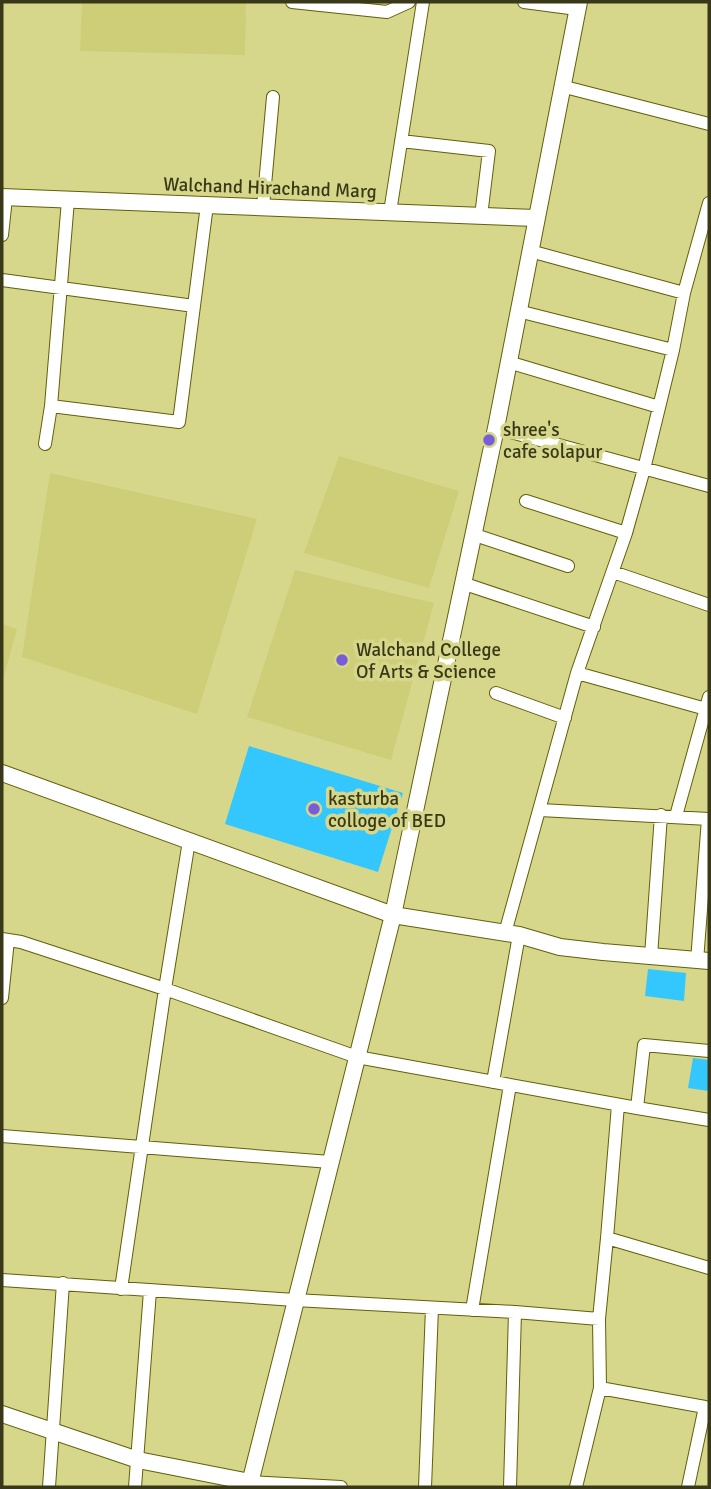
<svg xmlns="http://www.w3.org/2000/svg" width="711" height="1489" font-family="Signika,sans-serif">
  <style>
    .built { fill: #cece78 }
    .building { fill: #34c7fe }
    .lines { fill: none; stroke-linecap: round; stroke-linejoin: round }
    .street-casing { stroke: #615f0a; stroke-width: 14 }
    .secondary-casing { stroke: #615f0a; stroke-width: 18 }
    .street { stroke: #fff; stroke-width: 12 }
    .secondary { stroke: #fff; stroke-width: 16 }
    .poi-dot { fill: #775dd8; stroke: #d6d78a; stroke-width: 2.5 }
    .labels { text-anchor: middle; stroke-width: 7; stroke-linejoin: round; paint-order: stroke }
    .street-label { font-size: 19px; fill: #393919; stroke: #d6d78a }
    .poi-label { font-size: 19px; fill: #393919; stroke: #d6d78a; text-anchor: start }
  </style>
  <rect width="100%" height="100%" fill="#d6d78a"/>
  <!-- built -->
  <path class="built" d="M82,2H246L245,55L80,51Z
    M339,456L459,491L429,588L304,553Z
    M50,473L257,519L197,714L22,657Z
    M295,570L434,603L391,760L247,717Z
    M2,624L17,629L2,683Z"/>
  <!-- building -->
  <path class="building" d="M249,746L403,793L378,872L225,824Z
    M648,969L686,973L684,1001L645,996Z
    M693,1058L709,1060V1091L688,1088Z"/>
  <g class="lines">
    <!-- street casing -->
    <g class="street-casing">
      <path id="street" d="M292,2L387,12L409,2
        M524,2L577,9
        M561,86L709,124
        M401,141L489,151L481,216
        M68,200L51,406L179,422L207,205
        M263,207L273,97
        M390,212L423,2
        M2,235L6,198
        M530,251L684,293
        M2,280L194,306
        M518,311L673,350
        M508,362L659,407
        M496,428L709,486
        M45,444L51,406
        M526,501L626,533
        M472,534L568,566
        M613,572L709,605
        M462,583L594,627
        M577,673L706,709
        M496,693L565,718
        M540,810L709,819
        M676,816L709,697
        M505,933L577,673L626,533L644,469L673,350L684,293L709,203
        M2,939L21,942L165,989L357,1057L637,1108L644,1045L709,1051
        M651,956L661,815
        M697,961L708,819
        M2,998L8,940
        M493,1082L519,935
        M637,1108L709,1120
        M2,1136L330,1162
        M607,1238L618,1105
        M2,1280L295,1300L515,1312L510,1487
        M121,1289L165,989L189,841
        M472,1310L510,1085
        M515,1312L599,1319
        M600,1388L705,1407L688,1487
        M250,1482L341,1487
        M49,1487L63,1283
        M135,1487L150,1291
        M425,1487L432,1308
        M576,1487L600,1388L599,1319L607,1238L709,1268"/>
    </g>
    <!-- secondary casing -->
    <g class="secondary-casing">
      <path id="secondary" d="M2,197L536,218
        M2,773L393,915L519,935L560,947L603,952L709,961
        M2,1414L138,1460L250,1482
        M249,1487L393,915L496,428L579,2"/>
    </g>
    <!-- street -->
    <use href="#street" class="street"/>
    <!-- secondary -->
    <use href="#secondary" class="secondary"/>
  </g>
  <!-- markers -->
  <g class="poi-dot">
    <circle cx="489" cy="440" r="7"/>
    <circle cx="342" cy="660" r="7"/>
    <circle cx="314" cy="809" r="7"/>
  </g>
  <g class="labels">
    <!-- street labels -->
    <g class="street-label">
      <text transform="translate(270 187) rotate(2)" y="7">Walchand Hirachand Marg</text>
    </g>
    <!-- poi labels -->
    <g class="poi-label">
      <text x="503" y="436">shree's<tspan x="503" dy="22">cafe solapur</tspan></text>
      <text x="356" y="656">Walchand College<tspan x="356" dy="22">Of Arts &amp; Science</tspan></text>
      <text x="328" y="805">kasturba<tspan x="328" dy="22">colloge of BED</tspan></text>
    </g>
  </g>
  <!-- border -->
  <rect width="711" height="1489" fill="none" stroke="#393919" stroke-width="7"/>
</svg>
